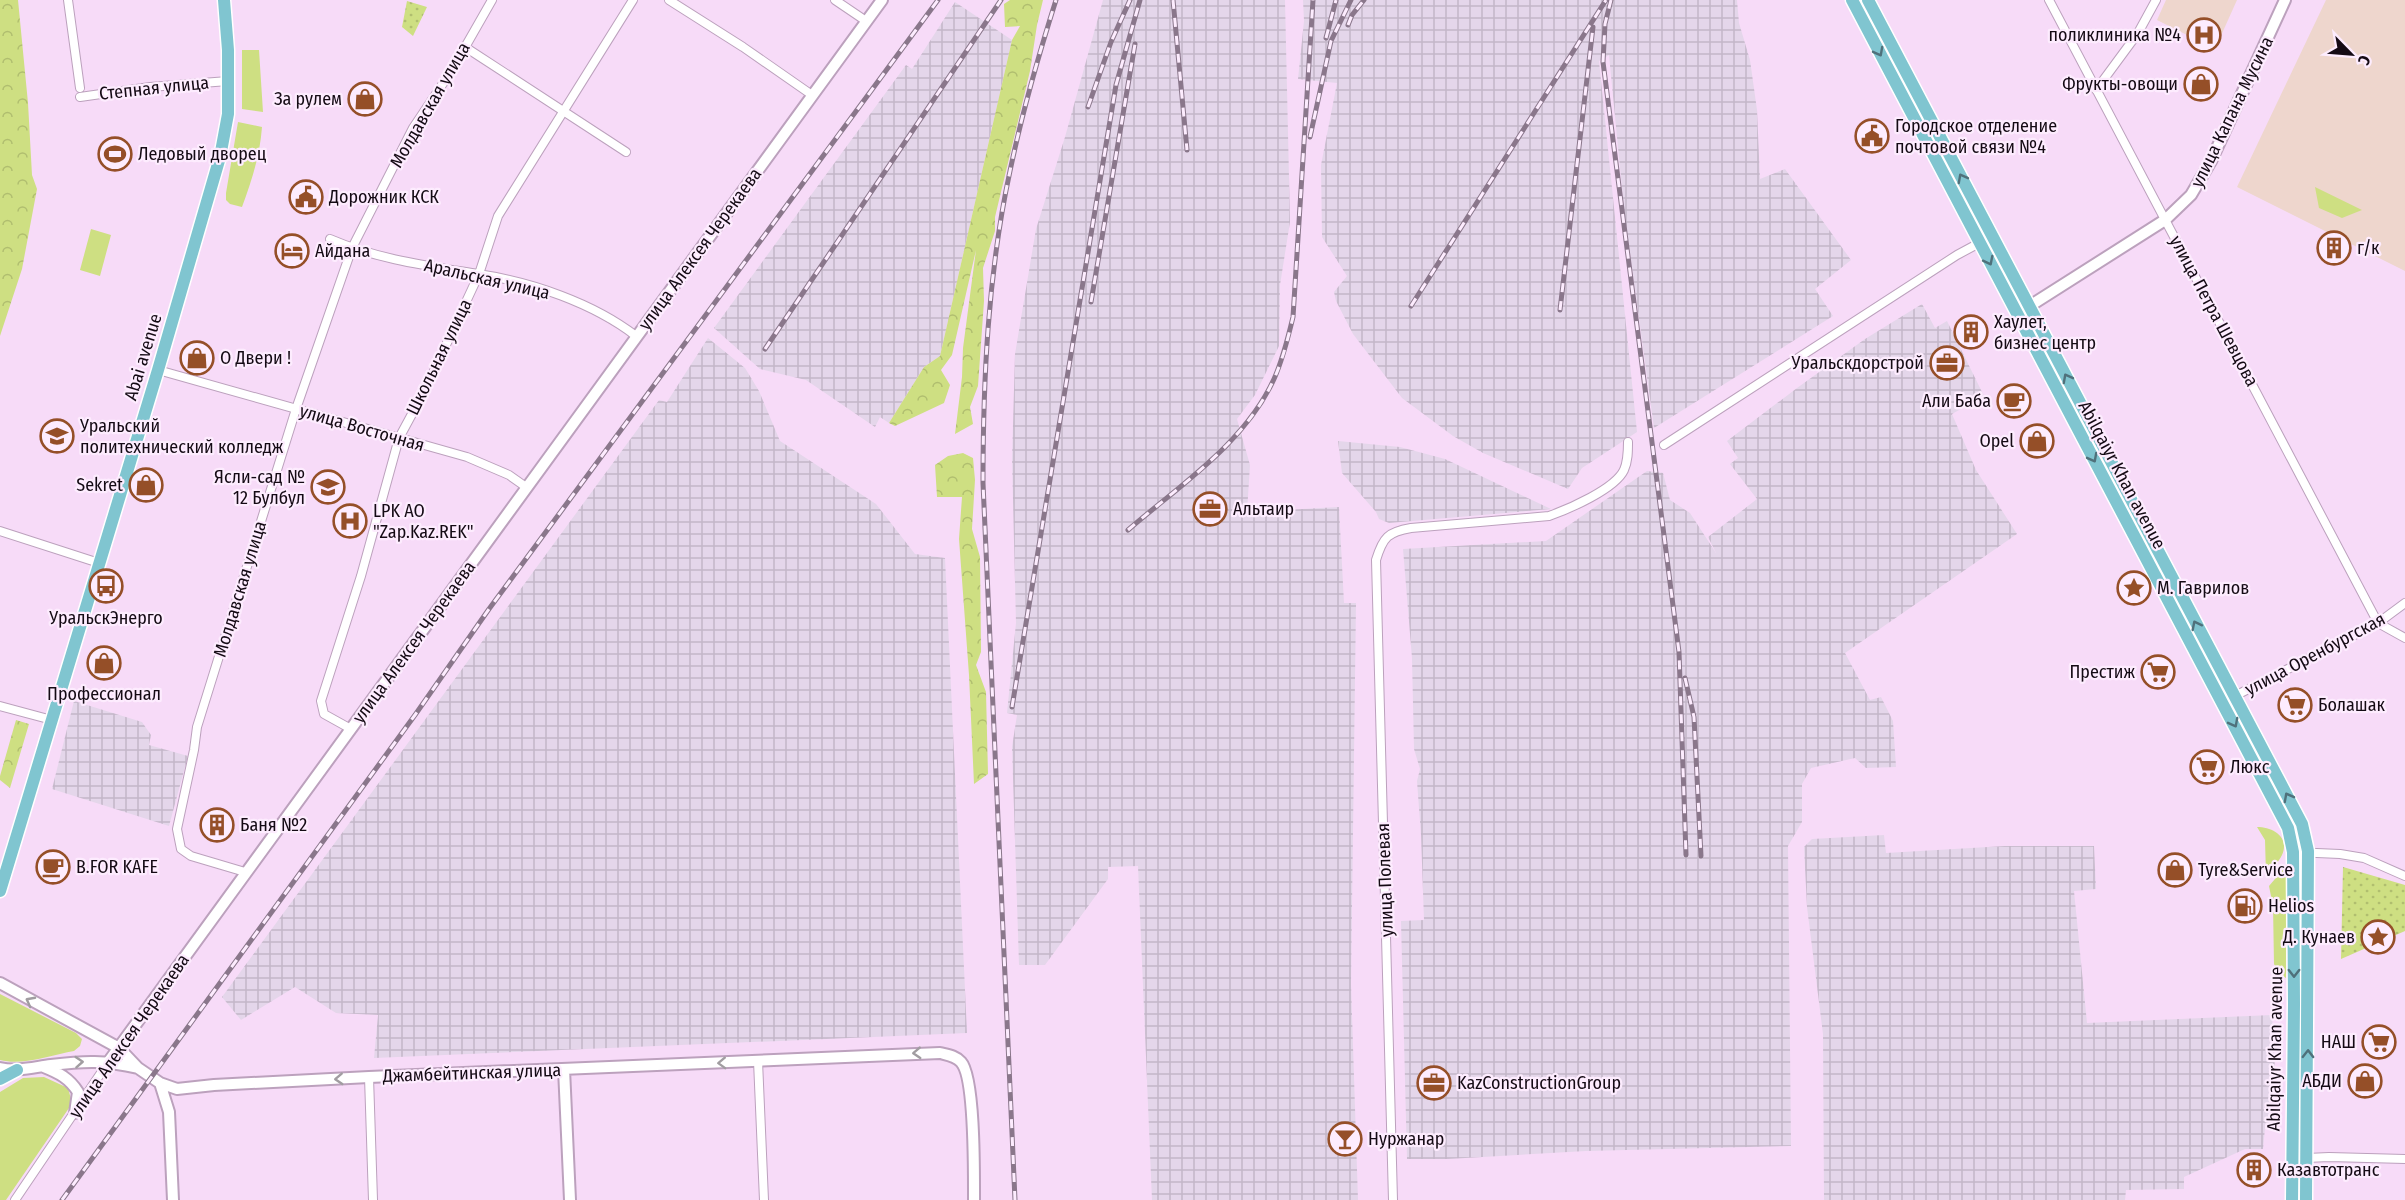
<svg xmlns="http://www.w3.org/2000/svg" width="2405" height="1200" font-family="'Fira Sans Condensed',sans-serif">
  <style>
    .industrial { fill: url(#industrial-grid) }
    .medical { fill: #eed6cd }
    .green { fill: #cedf82 }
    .forest { fill: url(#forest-crowns) }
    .park { fill: url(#park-dots) }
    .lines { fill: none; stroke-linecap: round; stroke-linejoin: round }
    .street-casing { stroke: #bca1bd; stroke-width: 10 }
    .secondary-casing { stroke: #bca1bd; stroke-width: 14 }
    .primary-casing { stroke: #fff; stroke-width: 15 }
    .street { stroke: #fff; stroke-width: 8 }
    .secondary { stroke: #fff; stroke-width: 10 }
    .primary { stroke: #80c5d0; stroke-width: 12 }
    .rail-casing { stroke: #8a778b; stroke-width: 5 }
    .rail { stroke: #fdecfe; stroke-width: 3; stroke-dasharray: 9; stroke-linecap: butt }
    .oneway { stroke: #4f717b }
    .oneway2 { stroke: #a19da1 }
    .labels { text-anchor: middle; stroke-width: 4.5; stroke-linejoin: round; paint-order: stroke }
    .poi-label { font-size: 18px; fill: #140a14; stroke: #fdecfe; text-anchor: start }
    .street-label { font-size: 18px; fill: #140a14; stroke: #fdecfe }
  </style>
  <defs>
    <pattern id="industrial-grid" width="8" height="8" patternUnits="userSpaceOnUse" patternTransform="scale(1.5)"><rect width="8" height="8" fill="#e4d6ea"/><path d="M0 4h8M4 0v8" fill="none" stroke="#c3b6c8"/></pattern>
    <pattern id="forest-crowns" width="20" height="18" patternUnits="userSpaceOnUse" patternTransform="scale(1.5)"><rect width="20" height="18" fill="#cedf82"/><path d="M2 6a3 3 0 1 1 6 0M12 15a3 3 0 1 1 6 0" fill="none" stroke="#b0be6f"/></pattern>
    <pattern id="park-dots" width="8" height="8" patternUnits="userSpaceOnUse" patternTransform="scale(1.5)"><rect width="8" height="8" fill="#cedf82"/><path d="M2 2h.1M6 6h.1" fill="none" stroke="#b0be6f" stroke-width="1.8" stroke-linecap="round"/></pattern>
  </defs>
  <rect width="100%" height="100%" fill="#f7dbf8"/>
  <!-- industrial -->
  <path class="industrial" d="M1103,0H1285L1290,222L1280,285L1279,346L1255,395L1237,419L1250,465L1247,512L1339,507L1344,603H1356L1351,984L1358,1200H1152L1138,866L1108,867V879L1045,965H1019L1012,747L1017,715L1007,713L1016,623L1012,459L1015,354L1036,229L1065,137Z
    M1303,0H1737L1739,23L1750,60L1757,110L1760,179L1785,169L1851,260L1815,289L1833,316L1654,428L1624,209L1609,55L1599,61L1637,432L1582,468L1568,489L1483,453L1453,436L1402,398L1353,334L1336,301L1334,292L1347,276L1322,237L1321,165L1337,83L1298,79L1304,21Z
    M955,2L1012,40L940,356L924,367L889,423L880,417L875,427L806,380L760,369L714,328L906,65L912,69Z
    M1922,304L1935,328L1947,321L1982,392L1984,396L1952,414L1976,470L2017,534L1845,653L1870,700L1881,697L1893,721L1896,767L1866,768L1855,758L1811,768L1802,784V822L1788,846L1791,1146L1586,1151L1448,1159H1407L1401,921L1424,920L1421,835L1417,781L1420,769L1414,749L1412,658L1403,549L1546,541L1647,471L1663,473L1670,500L1690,513L1716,553L1708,537L1757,499L1730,464L1738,458L1727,441L1797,388L1865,339Z
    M708,338L745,368L759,391L780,441L876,504L915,554L945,558L967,1033L374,1058L378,1015L336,1013L295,987L241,1020L222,997L659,400L667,402Z
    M1338,441L1400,447L1445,459L1551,509L1389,523L1379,519L1376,512L1342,473Z
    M74,701L142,722L151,735L149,745L188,756L169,826L52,789Z
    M1884,835L1886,853L2005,846H2094L2096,889L2074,891L2087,1023L2272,1015L2278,1122L2265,1128L2263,1149H2245L2184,1177V1189L2126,1190L2125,1200H1824L1823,1034L1807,907L1804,847L1812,839Z"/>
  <!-- medical -->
  <path class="medical" d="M2166,0H2237L2215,49L2157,20Z
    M2326,0H2405V271L2237,187Z"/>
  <!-- green -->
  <path class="green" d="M242,50H259L263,112L242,109Z
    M238,122L262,127C260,155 252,180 242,207L230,204L226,200V193Z
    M2315,187L2362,210L2342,218L2319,208Z
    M91,229L111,235L100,276L80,270Z
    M2257,827C2273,827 2290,837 2282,855C2278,863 2271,869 2266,875L2265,840Z
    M2286,866V978L2279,974L2274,964L2273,906L2269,886Z
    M0,994L76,1033L82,1039L80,1046L74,1051C52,1055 22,1066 0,1060Z
    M44,1077L68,1088L71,1099L69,1108L6,1200H0V1092L23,1078Z"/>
  <!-- forest -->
  <path class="forest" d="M0,0H18L28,103L32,175L37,189L22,269L0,336Z
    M1010,0H1043L1037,25L1030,71L995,217V231L983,268L984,301L978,386L970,407L973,424L955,434L962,377L963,348L976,250L952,355L941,370L950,385L944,403L895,426L889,423L924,367L940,356L1012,40L1020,26L1005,27L1004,4Z
    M963,453L973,458L975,480L972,529L980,557L981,652L976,665L986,692L988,774L974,784L969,675L959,539L962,497H937L935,465L948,456Z
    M16,720L29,724L10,788L0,780V776Z"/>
  <!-- park -->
  <path class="park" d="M407,1L427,7L413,36L402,27Z
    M2343,867L2405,885V931L2341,959Z"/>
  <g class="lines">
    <!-- street casing -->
    <g class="street-casing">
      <path id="street" d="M68,0L80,88
        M669,0L743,47L812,95
        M835,0L866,21
        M2049,0L2378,623L2405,638
        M465,47L626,152
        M2096,90L2138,33L2156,0
        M80,97L150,87L228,81
        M330,239C376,259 429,266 478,274C532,282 593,303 636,336
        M158,370L467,457L509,475L526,487
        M1664,445L1957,255L1983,241
        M0,531L99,563
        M2223,702L2378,623L2405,603
        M0,706L52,720
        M351,729L324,714L321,701L361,576L399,438L425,390L479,274L498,216L633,0
        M2293,852L2340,854L2364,858L2405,876
        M245,872L191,856L181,849L177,829L194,750L197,727L296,409L352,248L413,128L452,70L492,0
        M758,1061L764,1200
        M369,1077L373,1200
        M2307,1158L2329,1157L2405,1159
        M15,1200L109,1061
        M1393,1200L1376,560C1383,537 1388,532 1411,528L1549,516C1569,509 1615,489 1624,470C1628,461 1628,452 1628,442"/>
    </g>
    <!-- secondary casing -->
    <g class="secondary-casing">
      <path id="secondary" d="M2017,314L2165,220L2191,195L2211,161L2285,0
        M0,983L119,1048L138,1068L160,1083L177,1089L214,1085L369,1077L940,1053C948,1055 956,1056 961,1062C975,1077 974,1176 974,1200
        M109,1061L882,0
        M44,1067C59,1073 69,1078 78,1092L75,1113
        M0,1068C17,1072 34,1067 51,1065C84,1061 105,1060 138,1068
        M564,1069L570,1200
        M160,1083L169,1112L173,1200"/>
    </g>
    <!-- primary casing -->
    <g class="primary-casing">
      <path id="primary" d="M1852,0L2288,828L2293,852L2294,1004L2292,1200
        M1868,0L2302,824L2308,851L2306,1200
        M0,891L158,370L220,157L228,114V50L224,0
        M0,1079L17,1070"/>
    </g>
    <!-- street -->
    <use href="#street" class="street"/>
    <!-- secondary -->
    <use href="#secondary" class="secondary"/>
    <!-- primary -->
    <use href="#primary" class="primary"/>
    <!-- rail casing -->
    <g class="rail-casing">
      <path id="rail" d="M1173,0L1187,150
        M1611,0L1605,24L1603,62L1679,652L1686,855
        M1348,25L1352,15L1364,0
        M1326,38L1336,0
        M1088,107L1111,42L1130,0
        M1310,137L1331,41L1351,0
        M1091,302L1135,44
        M1411,306L1606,0
        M1560,310L1593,27
        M765,349L1001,0
        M1128,530C1180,485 1245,443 1274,379C1283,359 1288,338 1293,317L1313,0
        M1685,678L1694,717L1701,856
        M1012,707L1116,85L1140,0
        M62,1200L415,715L489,609L938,0
        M1015,1200L983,483C983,379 988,273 1010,171C1022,113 1038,57 1056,0"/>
    </g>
    <!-- rail -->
    <use href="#rail" class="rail"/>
  </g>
  <!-- one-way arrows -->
  <defs><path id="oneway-chevron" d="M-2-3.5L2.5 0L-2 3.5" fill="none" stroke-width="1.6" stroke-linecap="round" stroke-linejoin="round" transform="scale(1.5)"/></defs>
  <g class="oneway">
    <use href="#oneway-chevron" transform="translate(1879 52) rotate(62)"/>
    <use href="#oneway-chevron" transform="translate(1962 178) rotate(-118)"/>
    <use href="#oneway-chevron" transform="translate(1989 261) rotate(63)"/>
    <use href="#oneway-chevron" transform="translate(2067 378) rotate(-118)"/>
    <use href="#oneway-chevron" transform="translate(2093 458) rotate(62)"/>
    <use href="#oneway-chevron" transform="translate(2196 625) rotate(-117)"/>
    <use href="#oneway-chevron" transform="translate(2234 723) rotate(62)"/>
    <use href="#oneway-chevron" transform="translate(2288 797) rotate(-118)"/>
    <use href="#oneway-chevron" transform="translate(2294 973) rotate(90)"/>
    <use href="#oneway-chevron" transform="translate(2308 1054) rotate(-89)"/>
  </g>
  <g class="oneway2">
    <use href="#oneway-chevron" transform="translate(30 1001) rotate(-152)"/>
    <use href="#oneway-chevron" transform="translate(917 1053) rotate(177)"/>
    <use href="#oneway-chevron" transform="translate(79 1062) rotate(-4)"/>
    <use href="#oneway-chevron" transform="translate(722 1063) rotate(178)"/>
    <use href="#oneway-chevron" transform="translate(339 1079) rotate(177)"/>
  </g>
  <!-- icons -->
  <defs>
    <g id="hospital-ring" transform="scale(1.725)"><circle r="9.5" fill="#fdecfe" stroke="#954f28" stroke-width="1.5"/><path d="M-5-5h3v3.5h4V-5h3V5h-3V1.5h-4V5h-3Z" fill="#954f28"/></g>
    <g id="shop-ring" transform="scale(1.725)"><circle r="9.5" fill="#fdecfe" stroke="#954f28" stroke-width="1.5"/><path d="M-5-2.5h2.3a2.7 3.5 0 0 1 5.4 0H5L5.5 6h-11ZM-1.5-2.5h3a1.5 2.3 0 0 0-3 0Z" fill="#954f28"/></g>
    <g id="civic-ring" transform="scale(1.725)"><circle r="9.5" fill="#fdecfe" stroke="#954f28" stroke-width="1.5"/><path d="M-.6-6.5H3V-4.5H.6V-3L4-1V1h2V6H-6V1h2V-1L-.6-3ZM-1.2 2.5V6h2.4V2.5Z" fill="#954f28"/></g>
    <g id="stadium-ring" transform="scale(1.725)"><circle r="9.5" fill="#fdecfe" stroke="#954f28" stroke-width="1.5"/><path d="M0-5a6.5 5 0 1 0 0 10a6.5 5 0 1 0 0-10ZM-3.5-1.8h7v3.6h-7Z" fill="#954f28"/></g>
    <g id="building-ring" transform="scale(1.725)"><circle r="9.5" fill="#fdecfe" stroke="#954f28" stroke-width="1.5"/><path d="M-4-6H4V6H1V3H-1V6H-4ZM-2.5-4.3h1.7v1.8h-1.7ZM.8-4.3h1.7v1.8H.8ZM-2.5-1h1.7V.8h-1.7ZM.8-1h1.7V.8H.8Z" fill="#954f28"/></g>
    <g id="hotel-ring" transform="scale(1.725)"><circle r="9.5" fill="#fdecfe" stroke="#954f28" stroke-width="1.5"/><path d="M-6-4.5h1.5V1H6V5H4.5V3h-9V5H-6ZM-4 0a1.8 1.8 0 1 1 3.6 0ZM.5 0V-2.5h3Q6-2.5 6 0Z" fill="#954f28"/></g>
    <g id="office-ring" transform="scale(1.725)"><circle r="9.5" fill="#fdecfe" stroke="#954f28" stroke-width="1.5"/><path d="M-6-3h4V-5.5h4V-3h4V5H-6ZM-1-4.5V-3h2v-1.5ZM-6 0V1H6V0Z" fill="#954f28"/></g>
    <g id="cafe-ring" transform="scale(1.725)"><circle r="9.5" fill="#fdecfe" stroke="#954f28" stroke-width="1.5"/><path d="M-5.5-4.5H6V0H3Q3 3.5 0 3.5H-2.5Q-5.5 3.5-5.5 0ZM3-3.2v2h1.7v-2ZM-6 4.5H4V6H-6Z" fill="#954f28"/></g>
    <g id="university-ring" transform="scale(1.725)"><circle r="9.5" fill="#fdecfe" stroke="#954f28" stroke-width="1.5"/><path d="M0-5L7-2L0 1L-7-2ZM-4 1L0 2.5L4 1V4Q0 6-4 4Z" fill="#954f28"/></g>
    <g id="school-ring" transform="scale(1.725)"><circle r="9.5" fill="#fdecfe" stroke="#954f28" stroke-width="1.5"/><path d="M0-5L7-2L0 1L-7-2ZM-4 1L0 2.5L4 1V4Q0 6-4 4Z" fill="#954f28"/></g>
    <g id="bus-ring" transform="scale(1.725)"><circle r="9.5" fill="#fdecfe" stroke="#954f28" stroke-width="1.5"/><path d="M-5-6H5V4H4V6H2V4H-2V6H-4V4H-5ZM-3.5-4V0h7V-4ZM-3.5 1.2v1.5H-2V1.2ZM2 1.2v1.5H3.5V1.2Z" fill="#954f28"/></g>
    <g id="sight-ring" transform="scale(1.725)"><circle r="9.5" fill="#fdecfe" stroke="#954f28" stroke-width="1.5"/><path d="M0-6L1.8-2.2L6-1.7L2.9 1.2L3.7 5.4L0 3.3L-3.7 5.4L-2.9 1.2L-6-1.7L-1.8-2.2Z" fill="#954f28"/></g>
    <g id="supermarket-ring" transform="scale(1.725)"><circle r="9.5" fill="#fdecfe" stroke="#954f28" stroke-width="1.5"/><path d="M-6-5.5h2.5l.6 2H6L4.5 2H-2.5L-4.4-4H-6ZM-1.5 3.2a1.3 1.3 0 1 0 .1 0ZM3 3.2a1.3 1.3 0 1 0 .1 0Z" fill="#954f28"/></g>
    <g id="fuel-ring" transform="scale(1.725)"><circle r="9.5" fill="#fdecfe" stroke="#954f28" stroke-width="1.5"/><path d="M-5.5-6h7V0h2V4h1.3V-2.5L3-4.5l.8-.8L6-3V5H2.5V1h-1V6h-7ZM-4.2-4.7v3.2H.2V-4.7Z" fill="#954f28"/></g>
    <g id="bar-ring" transform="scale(1.725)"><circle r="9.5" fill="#fdecfe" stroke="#954f28" stroke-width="1.5"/><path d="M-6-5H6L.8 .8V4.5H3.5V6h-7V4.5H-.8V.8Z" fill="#954f28"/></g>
  </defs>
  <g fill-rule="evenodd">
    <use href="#hospital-ring" x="2204" y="35"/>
    <use href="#shop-ring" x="2201" y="84"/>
    <use href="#shop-ring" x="365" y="99"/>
    <use href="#civic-ring" x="1872" y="136"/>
    <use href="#stadium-ring" x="115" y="154"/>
    <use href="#civic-ring" x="306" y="197"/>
    <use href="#building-ring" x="2334" y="248"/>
    <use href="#hotel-ring" x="292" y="251"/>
    <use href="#building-ring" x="1971" y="332"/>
    <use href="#shop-ring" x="197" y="358"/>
    <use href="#office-ring" x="1947" y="363"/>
    <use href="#cafe-ring" x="2014" y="401"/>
    <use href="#university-ring" x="57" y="436"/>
    <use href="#shop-ring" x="2037" y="441"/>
    <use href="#shop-ring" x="146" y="485"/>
    <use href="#school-ring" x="328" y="487"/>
    <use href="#office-ring" x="1210" y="509"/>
    <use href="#hospital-ring" x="350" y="521"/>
    <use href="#bus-ring" x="106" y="586"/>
    <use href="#sight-ring" x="2134" y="588"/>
    <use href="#shop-ring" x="104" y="663"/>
    <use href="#supermarket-ring" x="2158" y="672"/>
    <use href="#supermarket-ring" x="2295" y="705"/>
    <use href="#supermarket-ring" x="2207" y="767"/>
    <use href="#building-ring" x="217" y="825"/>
    <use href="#cafe-ring" x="53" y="867"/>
    <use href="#shop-ring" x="2175" y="870"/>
    <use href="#fuel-ring" x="2245" y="906"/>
    <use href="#sight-ring" x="2378" y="937"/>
    <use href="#supermarket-ring" x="2379" y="1042"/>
    <use href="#shop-ring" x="2365" y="1081"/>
    <use href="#office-ring" x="1434" y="1083"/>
    <use href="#bar-ring" x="1345" y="1139"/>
    <use href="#building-ring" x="2254" y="1170"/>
  </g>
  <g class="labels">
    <!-- poi labels -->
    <g class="poi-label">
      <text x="2181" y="41" text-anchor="end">поликлиника №4</text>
      <text x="2178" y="90" text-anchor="end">Фрукты-овощи</text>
      <text x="342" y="105" text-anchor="end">За рулем</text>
      <text x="1895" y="132">Городское отделение<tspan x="1895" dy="21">почтовой связи №4</tspan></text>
      <text x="138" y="160">Ледовый дворец</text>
      <text x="329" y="203">Дорожник КСК</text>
      <text x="2357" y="254">г/к</text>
      <text x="315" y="257">Айдана</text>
      <text x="1994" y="328">Хаулет,<tspan x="1994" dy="21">бизнес центр</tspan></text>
      <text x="220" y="364">О Двери !</text>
      <text x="1924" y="369" text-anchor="end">Уральскдорстрой</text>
      <text x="1991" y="407" text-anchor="end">Али Баба</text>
      <text x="80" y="432">Уральский<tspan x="80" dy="21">политехнический колледж</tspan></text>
      <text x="2014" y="447" text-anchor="end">Opel</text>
      <text x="305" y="483" text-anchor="end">Ясли-сад №<tspan x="305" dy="21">12 Булбул</tspan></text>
      <text x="123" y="491" text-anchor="end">Sekret</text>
      <text x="1233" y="515">Альтаир</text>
      <text x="373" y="517">LPK AO<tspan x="373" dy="21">"Zap.Kaz.REK"</tspan></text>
      <text x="2157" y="594">М. Гаврилов</text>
      <text x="106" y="624" text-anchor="middle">УральскЭнерго</text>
      <text x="2135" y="678" text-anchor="end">Престиж</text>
      <text x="104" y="700" text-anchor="middle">Профессионал</text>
      <text x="2318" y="711">Болашак</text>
      <text x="2230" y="773">Люкс</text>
      <text x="240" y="831">Баня №2</text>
      <text x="76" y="873">B.FOR KAFE</text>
      <text x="2198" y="876">Tyre&amp;Service</text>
      <text x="2268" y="912">Helios</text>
      <text x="2355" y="943" text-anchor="end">Д. Кунаев</text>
      <text x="2356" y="1048" text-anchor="end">НАШ</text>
      <text x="2342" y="1087" text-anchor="end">АБДИ</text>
      <text x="1457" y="1089">KazConstructionGroup</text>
      <text x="1368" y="1145">Нуржанар</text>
      <text x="2277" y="1176">Казавтотранс</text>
    </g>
    <!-- street labels -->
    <g class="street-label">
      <text transform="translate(154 88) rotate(-6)" y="6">Степная улица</text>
      <text transform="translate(430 105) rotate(-60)" y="6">Молдавская улица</text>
      <text transform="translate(2232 112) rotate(-64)" y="6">улица Капана Мусина</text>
      <text transform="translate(700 249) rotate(-54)" y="6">улица Алексея Черекаева</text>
      <text transform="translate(487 279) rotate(13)" y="6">Аральская улица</text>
      <text transform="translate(2214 311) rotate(62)" y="6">улица Петра Шевцова</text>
      <text transform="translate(143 357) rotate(-73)" y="6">Abai avenue</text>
      <text transform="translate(439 357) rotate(-64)" y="6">Школьная улица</text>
      <text transform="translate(362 428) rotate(16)" y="6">улица Восточная</text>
      <text transform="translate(2122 475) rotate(62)" y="6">Abilqaiyr Khan avenue</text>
      <text transform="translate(240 589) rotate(-73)" y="6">Молдавская улица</text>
      <text transform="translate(414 642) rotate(-54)" y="6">улица Алексея Черекаева</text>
      <text transform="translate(2315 654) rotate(-28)" y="6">улица Оренбургская</text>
      <text transform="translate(1385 880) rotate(-92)" y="6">улица Полевая</text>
      <text transform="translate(129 1036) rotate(-55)" y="6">улица Алексея Черекаева</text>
      <text transform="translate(2275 1049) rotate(-89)" y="6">Abilqaiyr Khan avenue</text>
      <text transform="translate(472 1073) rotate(-2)" y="6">Джамбейтинская улица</text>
    </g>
  </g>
  <!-- north arrow -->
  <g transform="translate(2351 54) rotate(115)" stroke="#fdecfe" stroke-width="4.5" paint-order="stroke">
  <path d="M0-4.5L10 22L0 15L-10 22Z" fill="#140a14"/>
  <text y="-9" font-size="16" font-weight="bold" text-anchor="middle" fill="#140a14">С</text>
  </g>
</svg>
